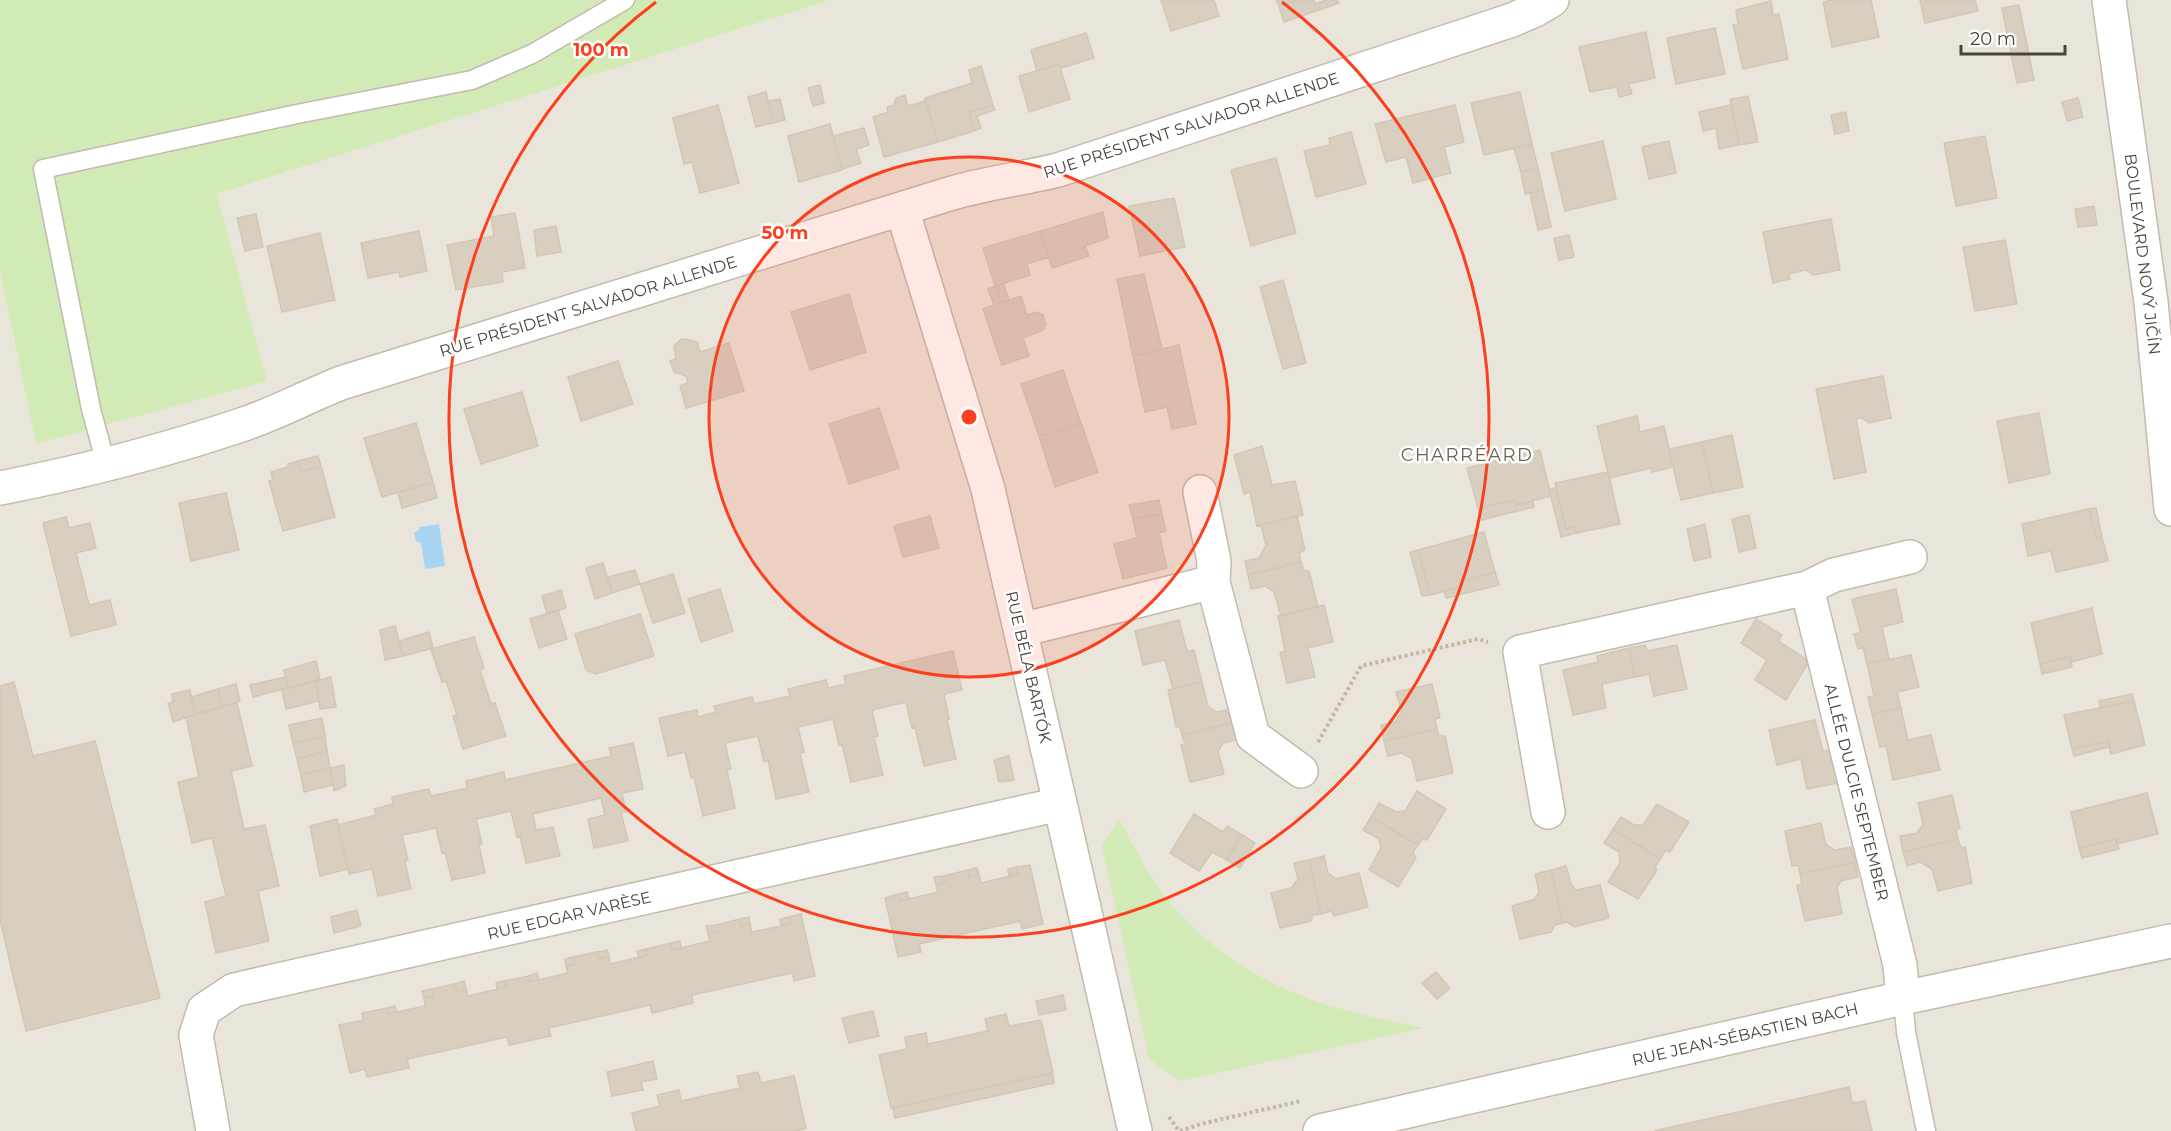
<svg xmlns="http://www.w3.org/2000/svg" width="2171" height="1131" font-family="Montserrat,sans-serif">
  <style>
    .residential { fill: #eae5da }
    .green { fill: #d2eab5 }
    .water { fill: #a9d4f2 }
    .building { fill: #d8cfc1; stroke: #d3c7b4; stroke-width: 1.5 }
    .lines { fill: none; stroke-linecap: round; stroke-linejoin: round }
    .service-casing { stroke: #c2bbae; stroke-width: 21 }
    .minor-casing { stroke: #c2bbae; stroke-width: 36 }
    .path { stroke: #c4b79f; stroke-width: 4; stroke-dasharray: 3 3; stroke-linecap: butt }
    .service { stroke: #fff; stroke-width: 18 }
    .minor { stroke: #fff; stroke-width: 33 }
    .ring { fill: none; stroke: #fc3f1d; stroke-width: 3 }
    .labels { text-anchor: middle; stroke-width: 5; stroke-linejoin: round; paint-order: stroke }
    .street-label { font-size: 16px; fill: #4b4439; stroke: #fff }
    .neighbourhood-label { font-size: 18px; letter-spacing: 1.5px; fill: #6e6250; stroke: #fff }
    .centre { fill: #fc3f1d; stroke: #fff; stroke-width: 3 }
    .ring-label { font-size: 18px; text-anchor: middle; font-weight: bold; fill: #fc3f1d; stroke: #fff; stroke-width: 5; stroke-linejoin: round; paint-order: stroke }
  </style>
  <rect width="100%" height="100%" fill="#f6f3ec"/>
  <!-- residential -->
  <path class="residential" d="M830,0H2171V1131H0V272L36,444L266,381L217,194Z"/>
  <!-- green -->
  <path class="green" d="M0,0H830L217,194L267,381L36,444L0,272Z
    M1119,819C1133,845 1146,871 1163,894C1232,982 1319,1008 1424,1028L1180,1081L1149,1059L1102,847Z"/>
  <!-- water -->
  <path class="water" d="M439,524L445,566L425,569L421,543L416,541L414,533L419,530V527Z"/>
  <!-- building -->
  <path class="building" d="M1161,0H1214L1219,16L1171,31Z
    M1276,0H1297L1279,6Z
    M1297,0H1314L1315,4L1326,0H1337L1339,3L1284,22L1279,6Z
    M1831,0H1871L1879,37L1832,47L1823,2Z
    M1920,0H1975L1978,11L1925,23Z
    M1771,1L1773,15L1779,14L1788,59L1743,69L1733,25L1738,24L1736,10Z
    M2019,5L2034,80L2017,83L2002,8Z
    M1715,28L1725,74L1676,84L1667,38Z
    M1646,32L1655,78L1629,84L1632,94L1619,97L1617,87L1590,92L1579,47Z
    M1086,33L1094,58L1061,68L1059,64L1037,71L1031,50Z
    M1059,64L1070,99L1029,112L1019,76Z
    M981,66L993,105L969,112L974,131L938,142L925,98L972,83L969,70Z
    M820,85L824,103L813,106L808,88Z
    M766,92L773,123L756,127L748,97Z
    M1520,92L1532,144L1484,155L1471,103Z
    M905,95L908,106L926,101L938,142L884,157L873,117L888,112L887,107L894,105L896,98Z
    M1748,96L1758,142L1739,145L1730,99Z
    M2078,98L2083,117L2067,121L2062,102Z
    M780,99L785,120L773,123L768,101Z
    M718,105L739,183L700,193L692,162L684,164L673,118Z
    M993,105L995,110L977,116L981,128L974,131L969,112Z
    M1455,105L1464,142L1444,147L1451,173L1413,183L1406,157L1386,162L1375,124Z
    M1731,105L1739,145L1719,149L1716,128L1703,131L1699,112Z
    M1846,112L1849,131L1835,134L1831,115Z
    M830,124L842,170L799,182L788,136Z
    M864,128L869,145L856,149L861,163L842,169L833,136Z
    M1351,132L1366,184L1316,197L1304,151L1330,145L1329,138Z
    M1985,136L1997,198L1956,206L1944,143Z
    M1603,141L1616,199L1565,211L1551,153Z
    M1669,141L1676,173L1649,179L1642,147Z
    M1532,144L1538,168L1521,172L1514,148Z
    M1276,158L1296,233L1251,246L1231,170Z
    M1538,168L1543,190L1525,194L1521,172Z
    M1543,190L1551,227L1538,230L1530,193Z
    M1174,198L1185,247L1140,256L1129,206Z
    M2094,206L2097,225L2078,227L2075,209Z
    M1103,212L1108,238L1085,246L1089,256L1052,268L1041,231Z
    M515,213L525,268L502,272L503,282L456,290L447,245L494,236L491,217Z
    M256,214L263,247L245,251L237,218Z
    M1831,219L1840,270L1813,275L1806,270L1789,274L1790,279L1773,283L1763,232Z
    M556,226L561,252L537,256L534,230Z
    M419,231L427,271L400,277L399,272L368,278L361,243Z
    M1041,231L1049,257L1027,264L1030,275L995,286L983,248Z
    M320,233L335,300L282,312L267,246Z
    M1569,235L1574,257L1559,260L1554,238Z
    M2005,240L2017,304L1975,311L1963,247Z
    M1144,274L1162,349L1133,356L1117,279Z
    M1283,280L1306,363L1283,369L1260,287Z
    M1003,283L1009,300L1001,302L996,286Z
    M996,286L1001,302L994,305L988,289Z
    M849,294L866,352L810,370L791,312Z
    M1021,296L1027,315L1037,312L1043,315L1046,324L1043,330L1023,338L1029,356L1002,365L983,309Z
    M685,339L697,342L700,352L729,343L744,391L686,408L680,386L688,383L686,376L674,372L670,361L676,359L674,346L680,340Z
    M1179,345L1196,424L1172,429L1167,407L1145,412L1133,356Z
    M618,361L633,404L581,421L568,377Z
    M1063,370L1081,423L1039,436L1021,384Z
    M1883,376L1891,418L1869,423L1862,418L1856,419L1866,472L1834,479L1816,389Z
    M522,392L538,446L481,464L464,409Z
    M879,408L899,468L849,484L829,424Z
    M2039,413L2050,474L2009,483L1997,421Z
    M1637,416L1640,432L1664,426L1673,467L1652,472L1651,468L1609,478L1597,426Z
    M416,423L433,482L382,497L364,438Z
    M1081,423L1098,472L1055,487L1039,436Z
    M1732,435L1743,487L1713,493L1702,442Z
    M1702,442L1713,493L1681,500L1669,449Z
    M1262,446L1272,485L1295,481L1303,515L1257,526L1250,492L1244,494L1234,455Z
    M1540,450L1551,496L1516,505L1514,500L1478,508L1467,468Z
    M318,456L321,466L301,472L298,461Z
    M298,461L301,472L321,466L335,517L283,531L269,481L273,480L271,472L288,467V464Z
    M1608,472L1620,524L1576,533L1575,527L1566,529L1555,483Z
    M433,482L437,498L402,508L398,493Z
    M1556,488L1566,529L1575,527L1576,533L1561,537L1549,489Z
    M226,493L239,550L191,561L179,503Z
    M1159,500L1162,514L1133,519L1129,505Z
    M1514,500L1516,505L1533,501L1534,507L1481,520L1478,508Z
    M2096,508L2102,537L2096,538L2089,509Z
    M2089,509L2096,538L2102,537L2108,561L2056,572L2051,551L2028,556L2022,524Z
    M1162,514L1166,531L1159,533L1167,568L1123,579L1114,544L1137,538L1133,519Z
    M1749,515L1756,548L1739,552L1732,519Z
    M930,516L939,548L903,557L894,526Z
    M1297,516L1305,550L1299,553L1301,562L1248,575L1245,561L1259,558L1266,545L1261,525Z
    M66,517L69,528L90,523L96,548L76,553L89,605L110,600L116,625L71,636L43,523Z
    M1705,524L1711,557L1694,561L1687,529Z
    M1484,532L1495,572L1460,582L1461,587L1430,595L1418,550Z
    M1418,550L1430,595L1422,596L1410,552Z
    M1301,562L1304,571H1309L1318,607L1281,616L1274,592L1265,586L1251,589L1248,575Z
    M603,563L612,593L595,599L586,568Z
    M635,570L640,584L612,593L608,577Z
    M1495,572L1499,585L1446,598L1444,591L1461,587L1460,582Z
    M673,574L685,613L653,623L640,584Z
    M720,589L733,631L701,642L688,599Z
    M1896,589L1903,622L1882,627L1889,659L1867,664L1863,648L1858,649L1854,634L1860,633V630L1852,599Z
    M561,590L566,608L547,614L542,596Z
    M1324,605L1333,642L1308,648L1315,677L1287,683L1280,653L1285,651L1278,616Z
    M2092,608L2102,654L2071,662L2070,656L2040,664L2031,623Z
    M558,610L567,639L539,648L530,619Z
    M640,614L654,656L596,674L586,670L575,634Z
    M1756,619L1782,635L1778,641L1809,661L1786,700L1755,680L1767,660L1741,643Z
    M1179,620L1187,651L1194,650L1202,682L1173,689L1165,660L1143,665L1135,631Z
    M395,626L403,656L385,660L380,630Z
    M429,632L433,648L403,656L399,641Z
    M474,637L484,668L480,670L491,704L495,703L506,736L463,749L453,716L457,715L446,681L442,682L431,649Z
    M1645,645L1647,651L1677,645L1687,689L1654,696L1649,674L1635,677L1629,648Z
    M1629,648L1635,677L1602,684L1606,708L1573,715L1563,670L1598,662L1597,656Z
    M953,651L962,690L944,694L949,719L947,720L956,759L924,766L915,727L912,728L906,702L872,710L878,736L874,737L883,775L851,782L842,744L839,745L833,719L798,727L804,752L800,753L809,792L776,799L768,760L764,762L758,736L725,743L731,769L727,770L735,808L703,816L694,777L691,778L685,752L668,756L659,718L697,710L698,717L716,712L714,706L752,697L754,704L790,696L788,689L826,680L828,688L846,684L844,676Z
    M1911,655L1919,687L1897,692L1901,708L1872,714L1868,697L1874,696L1867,664Z
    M2070,656L2072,667L2042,674L2040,664Z
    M316,661L320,679L288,688L284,670Z
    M286,677L288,688L253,697L250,685Z
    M331,677L336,707L320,709L316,681Z
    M316,681L319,701L286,709L282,690Z
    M14,682L33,756L95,741L160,998L26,1031L0,920V686Z
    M1202,682L1208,706L1216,712L1232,709L1236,722L1182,735L1180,727H1176L1168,690Z
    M236,684L240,701L222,707L218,689Z
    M1432,684L1440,718L1435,719L1437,729L1384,741L1381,725L1395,722L1402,712L1396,692Z
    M218,689L222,707L195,714L191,697Z
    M190,690L195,714L173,722L168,703L173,702L172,694Z
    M2132,694L2134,701L2101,708L2100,707L2099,701Z
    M2134,701L2145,745L2111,754L2108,741L2072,749L2064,715Z
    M237,703L252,766L231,771L244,829L265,825L279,886L258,891L269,941L216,953L205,902L226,896L212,838L192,843L178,782L199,777L186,717Z
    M1901,708L1908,740L1931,735L1940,770L1893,780L1886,746L1880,747L1872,714Z
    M322,718L325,736L293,743L289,725Z
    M1815,720L1823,751L1830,750L1838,783L1807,789L1801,759L1777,765L1769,730Z
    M1236,722L1240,739L1223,743L1218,751L1224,774L1190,782L1181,745H1185L1182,735Z
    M1437,729L1439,736H1445L1453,773L1417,781L1412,759L1402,753L1388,756L1384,741Z
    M325,736L327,751L297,759L293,743Z
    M2108,741L2109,747L2074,756L2072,749Z
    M633,743L643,789L622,793L626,812H621L628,841L594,848L588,819L605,815L601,798L533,814L536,830L553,827L560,856L526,863L520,836L517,837L511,811L476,819L482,844L479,845L485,873L452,880L445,852L442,853L436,828L402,835L408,860L405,861L411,889L378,896L372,869L349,874L338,825L376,815L374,809L393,804L392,797L429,789L431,796L467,788L466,781L504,772L505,780L611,756L609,748Z
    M327,751L330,768L301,775L297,759Z
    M1009,756L1014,780L999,782L994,760Z
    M344,765L346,786L334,791L330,768Z
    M330,768L333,785L304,792L301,775Z
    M1417,791L1446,809L1427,840L1422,839L1418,845L1371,817L1379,803L1396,812L1405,811Z
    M2147,793L2158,834L2117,844L2116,839L2079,848L2071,812Z
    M1952,795L1960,828L1956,830L1958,839L1903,852L1900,836L1917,833L1923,824L1918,803Z
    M1657,804L1689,822L1670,852L1665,851L1660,859L1613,829L1621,817L1634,825H1643Z
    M1194,814L1223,832L1227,826L1242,835L1227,860L1212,852L1199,871L1170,853Z
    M1371,817L1418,845L1413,852L1416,858L1398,887L1369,870L1381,848L1379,839L1363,830Z
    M337,819L348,869L320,876L310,826Z
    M1821,823L1826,845L1835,850L1851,847L1855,862L1800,874L1798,865L1792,866L1785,831Z
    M1613,829L1660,859L1655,867L1657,870L1638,899L1608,882L1620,863L1619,852L1604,843Z
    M1242,835L1255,843L1240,868L1227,860Z
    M1958,839L1961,848L1965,847L1972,883L1938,891L1932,869L1920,862L1907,866L1903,852Z
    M2116,839L2119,849L2082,858L2079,848Z
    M1324,856L1328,873L1336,879L1359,873L1368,907L1334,916L1331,911L1321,914L1309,860Z
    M1309,860L1321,914L1313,915L1311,921L1280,928L1271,893L1291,888L1298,879L1294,863Z
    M1855,862L1858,877L1841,881L1837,888L1842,914L1805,921L1797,886L1802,884L1800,874Z
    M1030,865L1043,924L1022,929L1020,921L919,944L921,952L898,957L885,898L898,894L900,901L938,892L936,885L945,882L943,876L968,870L969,877L979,874L981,883L1018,874L1016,867Z
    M1566,866L1571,884L1576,890L1600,885L1609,918L1574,927L1567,922L1563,923L1551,870Z
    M1016,867L1018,874L1009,877L1008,869Z
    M977,868L979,874L969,877L968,870Z
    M1551,870L1563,923L1555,925L1551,932L1520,939L1512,906L1535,899L1539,892L1535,874Z
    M943,876L945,882L936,885L934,877Z
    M907,892L909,899L900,901L898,894Z
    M357,910L361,926L334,933L331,917Z
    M801,914L815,976L794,981L792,973L692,995L693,1003L652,1013L650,1005L549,1028L551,1036L509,1045L507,1037L407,1059L409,1068L367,1077L365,1069L350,1073L339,1025L363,1020L362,1013L386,1008L388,1014L425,1006L424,998L433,996L432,989L455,984L457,991L466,989L468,996L506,987L504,981L528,976L530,982L568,973L566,966L575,964L573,957L597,952L599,959L609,956L610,964L648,955L646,949L671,943L672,950L710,941L708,934L718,932L716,925L740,919L741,926L750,924L752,932L790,924L789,917Z
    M749,917L750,924L741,926L740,919Z
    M789,917L790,924L781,925L780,919Z
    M716,925L718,932L708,934L706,926Z
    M680,941L681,948L672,950L671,943Z
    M646,949L648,955L639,958L637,951Z
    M607,950L609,956L599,959L597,952Z
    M573,957L575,964L566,966L565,959Z
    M1436,972L1450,988L1437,999L1422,983Z
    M537,973L539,980L530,982L528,976Z
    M464,981L466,989L457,991L455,984Z
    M504,981L506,987L497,989L496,983Z
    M432,989L433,996L424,998L422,991Z
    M1063,995L1066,1010L1039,1015L1036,1001Z
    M395,1006L397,1012L388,1014L386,1008Z
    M873,1011L879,1036L849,1043L842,1018Z
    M1006,1014L1009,1026L1041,1020L1053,1073L891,1108L879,1055L907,1049L905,1037L926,1033L928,1044L988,1031L985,1019Z
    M653,1061L657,1079L641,1082L643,1090L612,1096L607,1072Z
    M758,1072L761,1083L794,1076L806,1129L795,1131H636L632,1113L660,1106L657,1095L679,1090L681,1101L740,1088L737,1076Z
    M1052,1073L1054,1083L895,1118L893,1108Z
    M1849,1087L1852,1103L1865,1101L1872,1131H1654Z"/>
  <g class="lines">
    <!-- service casing -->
    <g class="service-casing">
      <path id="service" d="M106,464L91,409L43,169L297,114L472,80L532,54L625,0
        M1903,998L1906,1032L1926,1131"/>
    </g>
    <!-- minor casing -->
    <g class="minor-casing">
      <path id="minor" d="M2109,0L2151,302L2171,509
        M902,209L988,489L1135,1131
        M0,488C82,472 164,451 244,424C277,413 308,396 341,383L949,194C985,183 1022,179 1058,170L1512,20L1535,10L1552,0
        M1200,492L1214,561L1213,582
        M1807,588L1834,575L1910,557
        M1021,630L1213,582L1253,736L1301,771
        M1548,812L1520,652L1807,588L1900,965L1903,998
        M213,1131L196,1035L204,1010L234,990L1060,804
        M1320,1131L1903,998L2171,941"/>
    </g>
    <!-- path -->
    <path class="path" d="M1318,742L1361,666L1478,639L1488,642
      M1169,1117L1179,1131
      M1180,1131L1201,1124L1301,1101"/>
    <!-- service -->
    <use href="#service" class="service"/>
    <!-- minor -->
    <use href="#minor" class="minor"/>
  </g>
  <!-- distance rings -->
  <circle cx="969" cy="417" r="260" fill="#fc3f1d" fill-opacity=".12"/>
  <g class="ring">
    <circle cx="969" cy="417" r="260"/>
    <path d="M1282 2A520 520 0 1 1 656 2"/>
  </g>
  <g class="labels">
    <!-- street labels -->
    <g class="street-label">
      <text transform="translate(1191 125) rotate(-18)" y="6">RUE PRÉSIDENT SALVADOR ALLENDE</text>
      <text transform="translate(2143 254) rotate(83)" y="6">BOULEVARD NOVÝ JIČÍN</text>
      <text transform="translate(588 306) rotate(-17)" y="6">RUE PRÉSIDENT SALVADOR ALLENDE</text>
      <text transform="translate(1029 667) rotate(77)" y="6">RUE BÉLA BARTÓK</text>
      <text transform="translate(1857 792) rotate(76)" y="6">ALLÉE DULCIE SEPTEMBER</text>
      <text transform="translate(569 915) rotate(-13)" y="6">RUE EDGAR VARÈSE</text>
      <text transform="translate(1745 1034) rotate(-13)" y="6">RUE JEAN-SÉBASTIEN BACH</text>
    </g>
    <!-- neighbourhood labels -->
    <g class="neighbourhood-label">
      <text x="1467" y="461">CHARRÉARD</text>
    </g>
  </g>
  <circle cx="969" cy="417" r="9" class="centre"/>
  <g class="ring-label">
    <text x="601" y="56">100 m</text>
    <text x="785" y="239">50 m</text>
  </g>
  <!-- scale -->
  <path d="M1961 45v9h104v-9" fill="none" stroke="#4b4439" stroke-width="3"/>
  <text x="1970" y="45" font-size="18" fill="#4b4439" stroke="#ffffff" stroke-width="4.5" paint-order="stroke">20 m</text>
</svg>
